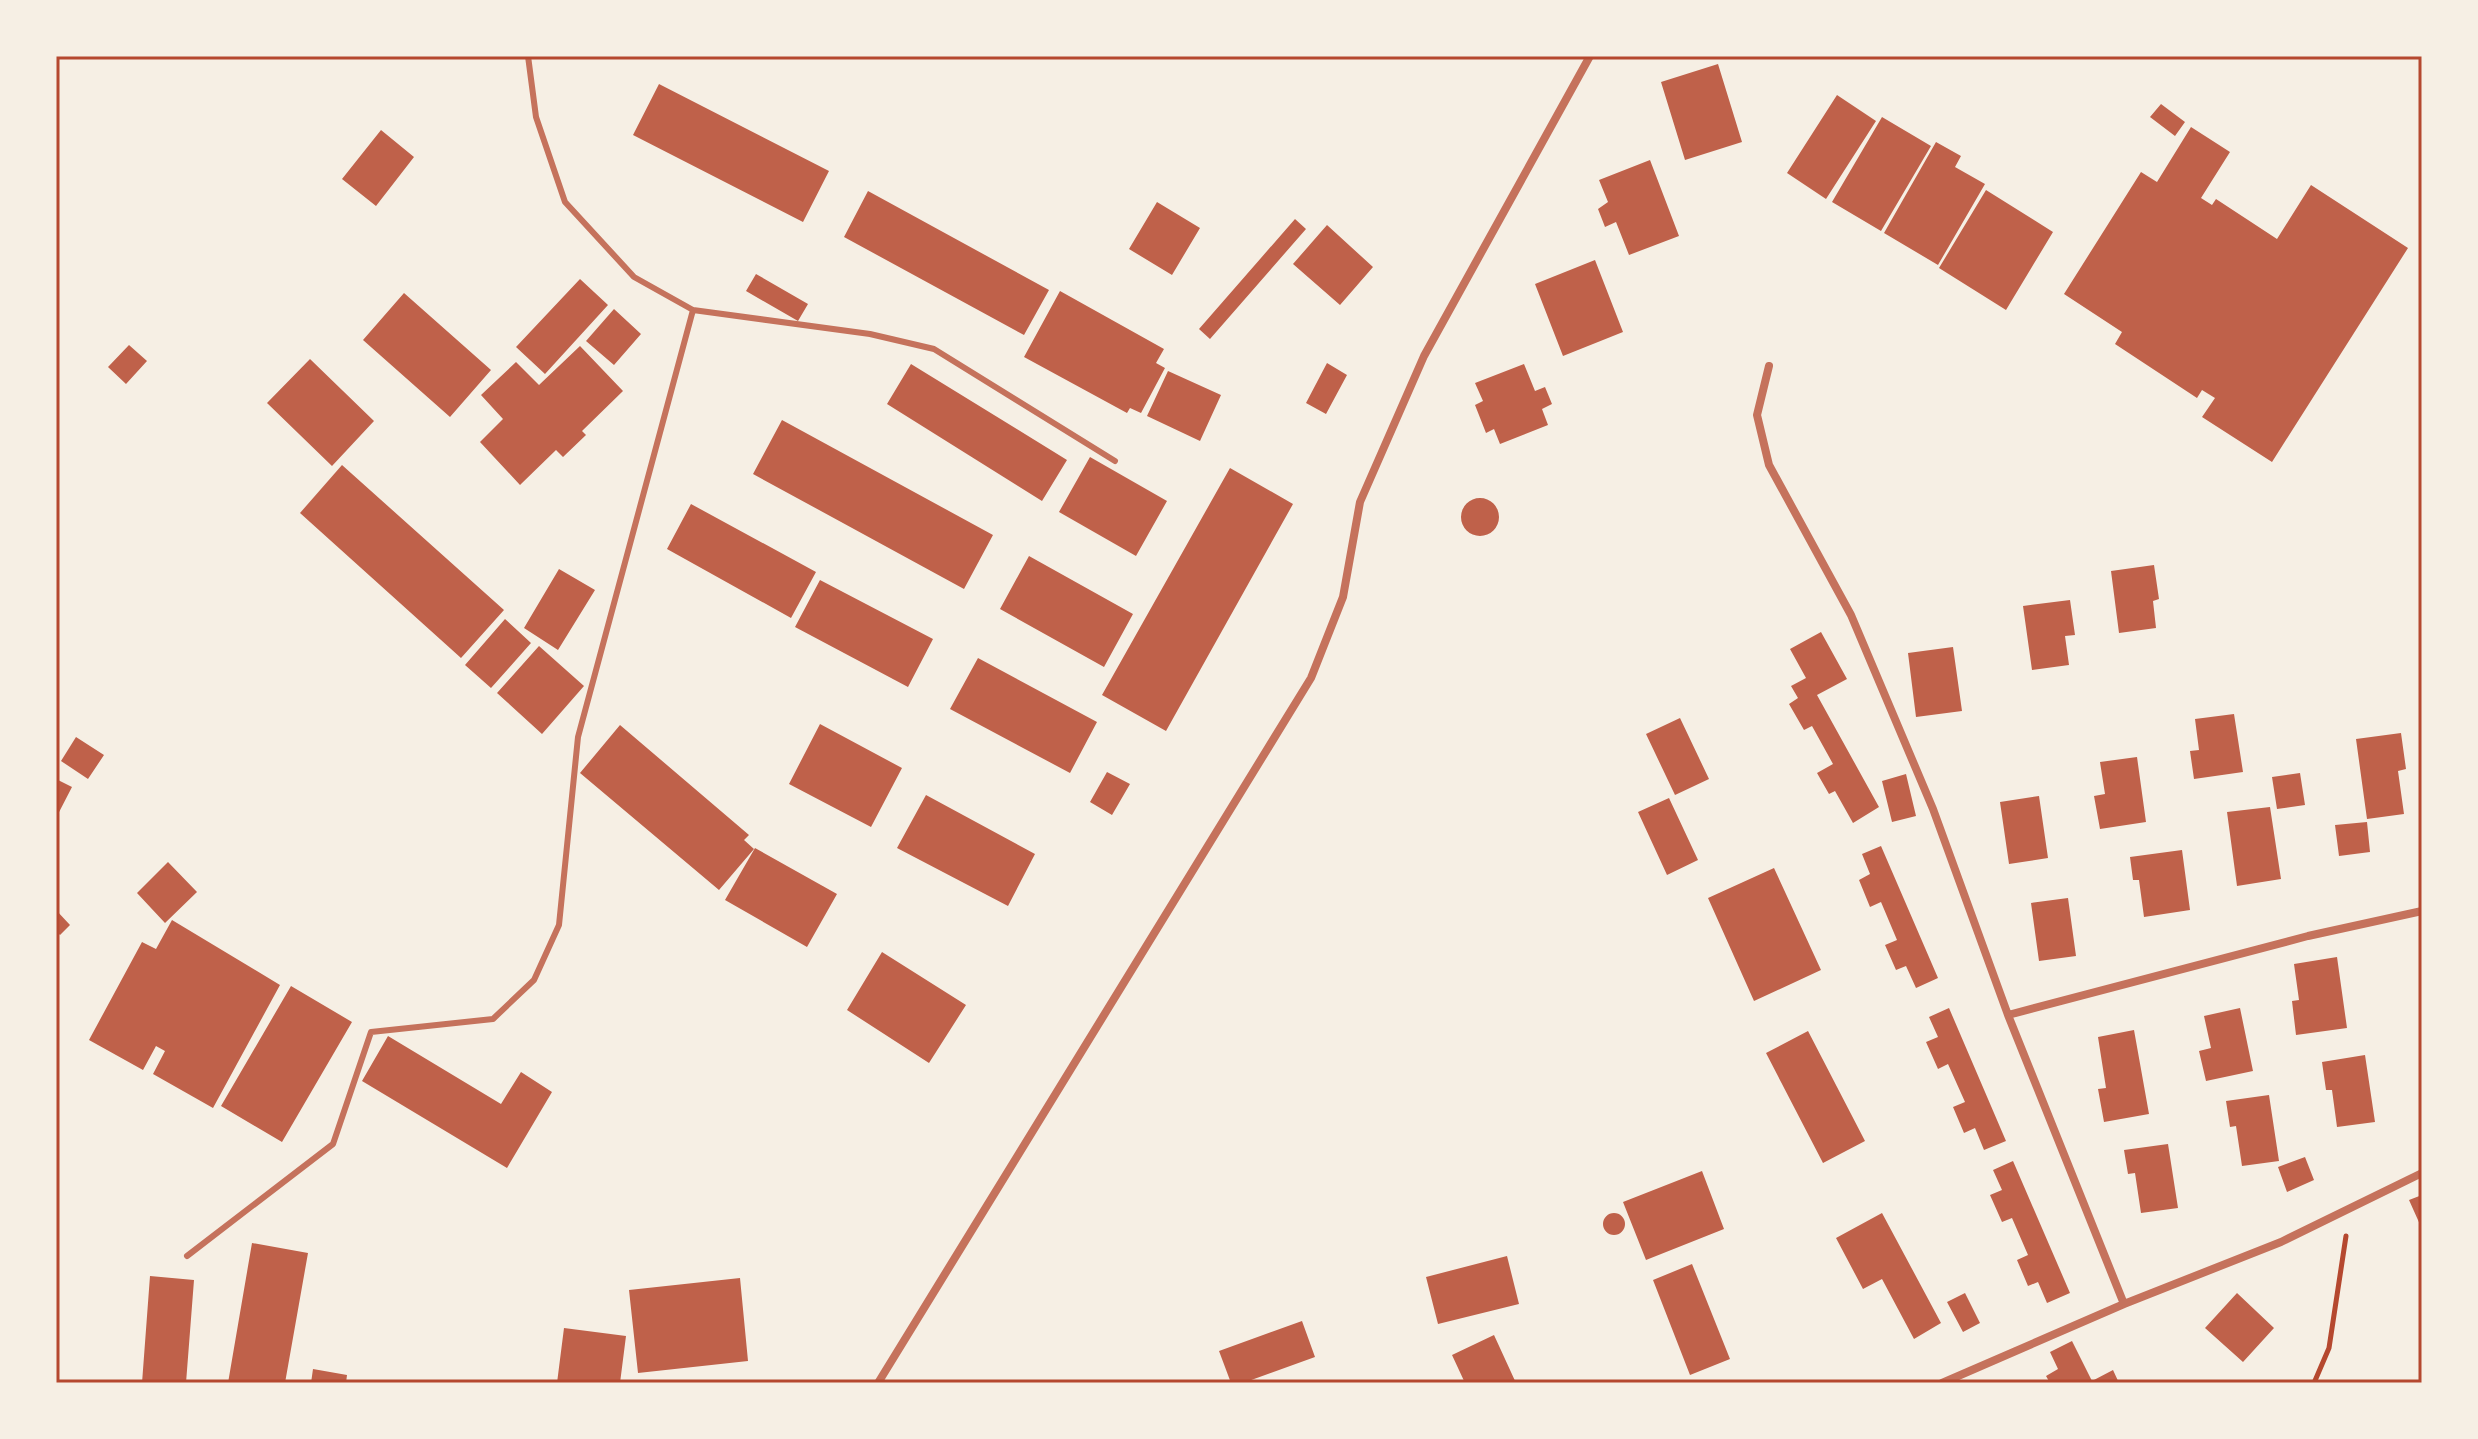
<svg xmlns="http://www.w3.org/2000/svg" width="2478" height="1439" font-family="Karla,sans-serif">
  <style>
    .building { fill: #bf614a }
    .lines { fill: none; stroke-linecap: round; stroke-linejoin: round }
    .path { stroke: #b5482f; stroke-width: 5 }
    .service { stroke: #c5725c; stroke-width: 6 }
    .minor { stroke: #c5725c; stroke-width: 8 }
    .neatline { fill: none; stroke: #b5482f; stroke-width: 3 }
  </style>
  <rect width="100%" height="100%" fill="#f6efe4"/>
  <!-- building -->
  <path class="building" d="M1718,64L1742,142L1685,160L1661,82Z
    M659,84L829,171L803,222L633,135Z
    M1837,95L1876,121L1826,199L1787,173Z
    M2161,104L2185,122L2175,136L2150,117Z
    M1882,117L1931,146L1881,231L1832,202Z
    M2191,127L2230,152L2201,198L2212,205L2216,199L2277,239L2311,185L2408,248L2272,462L2202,417L2215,398L2202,390L2197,398L2115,344L2122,332L2064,294L2141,172L2157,182Z
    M381,130L414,157L376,206L342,179Z
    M1936,142L1961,156L1955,167L1985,184L1938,265L1884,233Z
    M1650,160L1679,236L1629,255L1616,222L1605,227L1598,209L1608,202L1599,180Z
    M1986,190L2053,232L2006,310L1939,268Z
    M868,191L1049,290L1024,335L844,237Z
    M1157,202L1200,228L1172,275L1129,249Z
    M1295,219L1306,229L1210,339L1199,329Z
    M1327,225L1373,267L1340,305L1293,264Z
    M1595,260L1623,332L1563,356L1535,284Z
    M756,274L808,304L798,321L746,291Z
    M580,279L608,305L545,374L516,347Z
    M1060,291L1164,349L1156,363L1165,368L1141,413L1130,408L1127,413L1024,357Z
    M404,293L491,370L450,417L363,340Z
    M614,309L641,334L614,365L586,341Z
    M129,345L147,361L126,384L108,367Z
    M580,346L623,391L582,431L586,435L563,457L556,450L520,485L480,442L503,419L481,395L516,362L539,385Z
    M310,359L374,421L332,466L267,403Z
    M1327,363L1347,375L1326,414L1306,403Z
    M911,364L1067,460L1042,501L887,404Z
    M1524,364L1535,391L1545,387L1552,404L1542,409L1548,425L1500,444L1494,429L1486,433L1475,405L1483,401L1475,383Z
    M1168,371L1221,395L1200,441L1147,416Z
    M782,420L993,535L964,589L753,474Z
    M1090,457L1167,501L1136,556L1059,512Z
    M342,465L504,610L461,658L300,513Z
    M1230,468L1293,504L1166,731L1102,695Z
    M1461 517a19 19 0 1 1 38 0a19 19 0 1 1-38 0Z
    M691,504L816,572L791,618L667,549Z
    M1029,556L1133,614L1104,667L1000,609Z
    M2154,565L2159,599L2153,601L2156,628L2119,633L2111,571Z
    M559,569L595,590L558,650L524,628Z
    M820,580L933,639L908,687L795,627Z
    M2070,600L2075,635L2065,636L2069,665L2032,670L2023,606Z
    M505,619L531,643L491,688L465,665Z
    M1821,632L1847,679L1817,695L1879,807L1853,823L1835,791L1829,794L1817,773L1833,764L1812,726L1804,730L1789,704L1798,698L1791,686L1806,678L1790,649Z
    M539,646L584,686L542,734L497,693Z
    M1953,647L1962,711L1916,717L1908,653Z
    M978,658L1097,722L1070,773L950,709Z
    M2234,714L2243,772L2194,779L2190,751L2199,750L2195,719Z
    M1680,718L1709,779L1675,795L1646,734Z
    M820,724L902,768L871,827L789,784Z
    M620,725L749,835L744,840L754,849L719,890L580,773Z
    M2401,733L2406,769L2398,771L2404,814L2367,819L2356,739Z
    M76,737L104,755L88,779L61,761Z
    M2137,757L2146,822L2100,829L2094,796L2105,794L2100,762Z
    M1107,772L1130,784L1112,815L1090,802Z
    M2300,773L2305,805L2277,809L2272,777Z
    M1906,774L1916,816L1892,822L1882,781Z
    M56,779L72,787L56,818Z
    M926,795L1035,854L1008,906L897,848Z
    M2039,796L2048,858L2009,864L2000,802Z
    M1669,798L1698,860L1667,875L1638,812Z
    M2270,807L2281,879L2237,886L2227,812Z
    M2367,822L2370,852L2339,856L2335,825Z
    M1881,846L1938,978L1916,988L1906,966L1896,970L1885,945L1897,940L1881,902L1870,907L1859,880L1870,874L1862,854Z
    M755,848L837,894L807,947L725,900Z
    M2182,850L2190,910L2144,917L2139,880H2133L2130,857Z
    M168,862L197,892L165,923L137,893Z
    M1774,868L1821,970L1754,1001L1708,898Z
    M2068,898L2076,956L2039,961L2031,903Z
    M56,910L70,925L60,935L56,931Z
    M172,920L280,985L213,1108L153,1074L165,1051L156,1046L143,1070L89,1040L142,942L156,949Z
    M882,952L966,1005L929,1063L847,1010Z
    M2337,957L2347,1028L2296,1035L2292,1001L2299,1000L2294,964Z
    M291,986L352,1022L282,1142L221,1106Z
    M1949,1008L2006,1141L1984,1150L1975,1128L1964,1133L1953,1107L1965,1102L1948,1064L1938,1069L1926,1042L1938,1037L1929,1017Z
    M2240,1008L2253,1071L2206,1081L2199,1051L2211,1048L2204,1016Z
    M2134,1030L2149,1114L2104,1122L2098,1089L2106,1088L2098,1037Z
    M1808,1031L1865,1141L1823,1163L1766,1053Z
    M388,1036L501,1104L521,1072L552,1092L507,1168L362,1081Z
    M2365,1055L2375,1122L2337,1127L2332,1090H2326L2322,1062Z
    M2269,1095L2279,1161L2242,1166L2236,1126L2230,1127L2226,1101Z
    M2168,1144L2178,1208L2141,1213L2135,1173L2128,1174L2124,1150Z
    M2305,1157L2314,1180L2287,1192L2278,1167Z
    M2013,1161L2070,1293L2047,1303L2038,1282L2028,1286L2017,1260L2028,1255L2012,1218L2002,1222L1990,1195L2002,1190L1993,1170Z
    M1702,1171L1724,1229L1646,1260L1623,1202Z
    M2422,1195V1229L2409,1200Z
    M1603 1224a11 11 0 1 1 22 0a11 11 0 1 1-22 0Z
    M1882,1213L1941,1323L1914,1339L1882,1279L1863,1289L1836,1238Z
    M252,1243L308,1253L285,1383H228Z
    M1507,1256L1519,1304L1438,1324L1426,1277Z
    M1692,1264L1730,1359L1690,1375L1653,1280Z
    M150,1276L194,1280L186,1383H142Z
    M740,1278L748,1361L638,1373L629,1290Z
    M1965,1293L1980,1323L1963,1332L1947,1302Z
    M2237,1293L2274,1328L2243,1362L2205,1328Z
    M1302,1321L1315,1357L1243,1383H1231L1219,1351Z
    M564,1328L626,1336L620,1383H557Z
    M1494,1335L1516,1383H1465L1452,1355Z
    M2072,1341L2092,1381L2113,1370L2119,1383H2050L2046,1376L2058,1369L2050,1352Z
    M313,1369L347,1375L346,1383H311Z"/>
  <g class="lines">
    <!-- path -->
    <path class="path" d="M2314,1383L2329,1348L2346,1236"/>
    <!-- service -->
    <path class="service" d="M528,56L536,117L565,202L634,277L693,310L870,334L934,349L1115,461
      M187,1256L333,1144L371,1032L493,1019L534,980L559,925L578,737L693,310"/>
    <!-- minor -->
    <path class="minor" d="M1769,366L1757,415L1769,465L1851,615L1933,809L2008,1015L2124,1304
      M2008,1015L2308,936L2422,911
      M878,1383L1311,678L1343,597L1360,502L1424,356L1590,56
      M1942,1383L2124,1304L2281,1242L2422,1173"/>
  </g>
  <!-- border -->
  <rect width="2478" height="1439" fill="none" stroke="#f6efe4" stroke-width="116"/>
  <rect x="58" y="58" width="2362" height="1323" class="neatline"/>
</svg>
